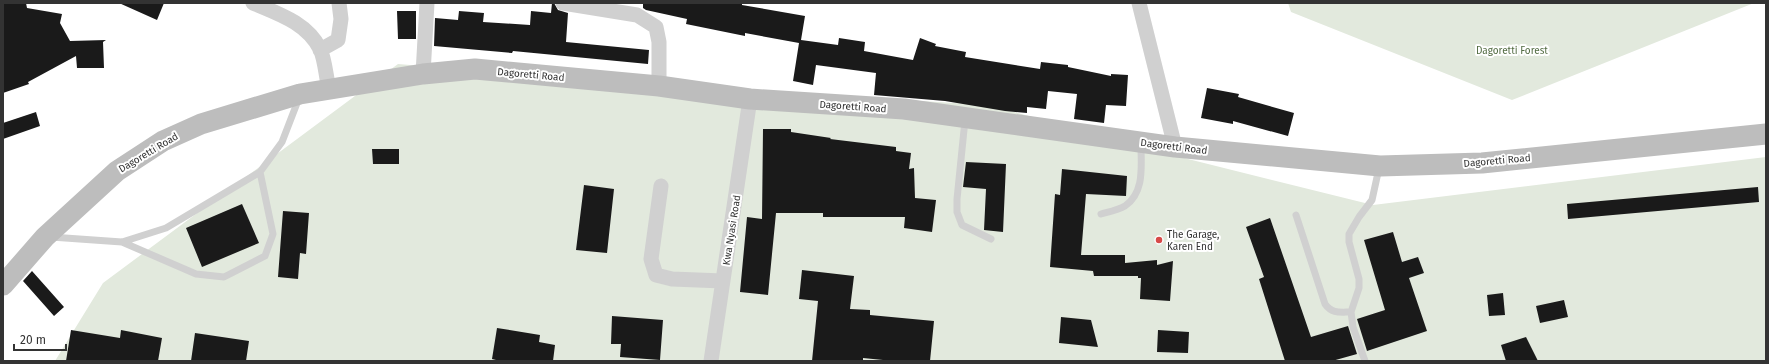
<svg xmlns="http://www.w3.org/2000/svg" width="1769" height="364" font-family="'Fira Sans',sans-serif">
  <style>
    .green { fill: #e2e9dd }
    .building { fill: #1a1a1a }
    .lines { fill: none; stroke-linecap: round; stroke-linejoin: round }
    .lane { stroke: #d0d0d0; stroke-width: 7 }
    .street { stroke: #d0d0d0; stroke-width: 15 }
    .secondary { stroke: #bdbdbd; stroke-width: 21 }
    .poi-dot { fill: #d74948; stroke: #fff; stroke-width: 1.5 }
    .labels { text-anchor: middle; stroke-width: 4; stroke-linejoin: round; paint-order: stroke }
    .park-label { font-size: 10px; fill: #536c43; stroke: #fff }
    .street-label { font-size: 10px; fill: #333; stroke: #fff }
    .poi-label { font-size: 10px; fill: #333; stroke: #fff; text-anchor: start }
  </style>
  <rect width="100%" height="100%" fill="#fff"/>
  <!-- green -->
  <path class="green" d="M1288,3H1754L1512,100L1291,12Z
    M398,64L637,84L988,105L1188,159L1373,205L1766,157V361H55L103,283Z"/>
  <!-- building -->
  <path class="building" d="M3,3H26L27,8L62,14L60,23L70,41L106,40L103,42L104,68H77L76,56L28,82L29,84L3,93Z
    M119,3H164L157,20Z
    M552,3H554L558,10L568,13L566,42L649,50L648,64L513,51L512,53L434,46L435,18L458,20L459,11L484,13L483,22L530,25L531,11L551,13Z
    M643,3H742V5L805,16L801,40L838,45L839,38L865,42L864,51L913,60L920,38L936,44L935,46L966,52L965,57L1040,69L1041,62L1068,65V67L1111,76V74L1128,75L1126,106L1106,105L1104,123L1074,119L1077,94L1048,91L1046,109L1027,107V113L1005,111L945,101L874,95L876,73L816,65L813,85L793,81L799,43L745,33V36L686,24L687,19L646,10L643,8Z
    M397,11H416V39H398Z
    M1207,88L1239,94L1238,97L1294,113L1288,136L1233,121V124L1201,118Z
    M36,112L40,126L3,139V123Z
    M763,129H791V132L831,138L830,139L896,147V151L911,153L909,169L914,168L915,198L936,200L932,232L904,228L905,217H823V213H776L768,295L740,292L747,217L762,219Z
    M372,149H399V164H373Z
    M966,162L1006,164L1003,232L984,230L986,189L963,187Z
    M1062,169L1127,176L1126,196L1086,194L1081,255H1125V263L1157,260V265L1173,261L1170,301L1140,299L1141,278H1138V276H1094L1093,271L1050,267L1055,194L1060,195Z
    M584,185L614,189L607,253L576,250Z
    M1758,187L1759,202L1568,219L1567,204Z
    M242,204L259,243L202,267L186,228Z
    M283,211L309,213L306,254L300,253L298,279L278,277Z
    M1270,218L1311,337L1348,326L1357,354L1332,361H1285L1259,279L1264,277L1246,227Z
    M1393,232L1402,262L1418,257L1424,273L1409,278L1427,331L1367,351L1357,319L1385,310L1364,240Z
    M802,270L854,276L850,309L870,310V315L934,321L930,361H893L863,358V361H812L818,301L799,299Z
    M32,271L64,307L54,316L23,281Z
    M1503,293L1505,315L1489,316L1487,295Z
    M1564,300L1568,317L1540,323L1536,306Z
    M612,316L663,320L660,360L620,357L621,344H611Z
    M1061,317L1091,320L1098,347L1059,343Z
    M497,328L540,335L539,342L555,345L553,361H500L492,359Z
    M71,330L120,338L121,330L162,338L158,361H66Z
    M1158,330L1189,332L1188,353L1157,352Z
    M195,333L249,341L246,361H191Z
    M1526,337L1538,361H1506L1501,345Z"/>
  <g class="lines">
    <!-- lane -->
    <path class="lane" d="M965,120L957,199V212L962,225L991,239
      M1101,214C1108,212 1118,210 1125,206C1145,192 1141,166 1141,145
      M1296,215L1325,304C1332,314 1340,312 1351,312
      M51,237L122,242L166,228L260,172L282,142L299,98
      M122,242L196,274L224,277L265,256L273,234L260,172
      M1365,361L1353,327L1351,312L1359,288V279L1349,242V234L1359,217L1372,200L1379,168"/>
    <!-- street -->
    <path class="street" d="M253,3C279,14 307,23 320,49C325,59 326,77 329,89
      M563,3L637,15L656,27L659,42V86
      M1139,3L1175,147
      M320,50L338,40L341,19L339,3
      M423,74L427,3
      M661,186L651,259L656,275L672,279L723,281
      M711,361L750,99"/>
    <!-- secondary -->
    <path class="secondary" d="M3,285L45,237L117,171L163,141L201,124L300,94L423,74L475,69L659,86L750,99L904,109L1175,147L1380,166L1482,163L1766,134"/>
  </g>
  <!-- markers -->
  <circle class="poi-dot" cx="1159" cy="240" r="4"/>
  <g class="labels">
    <!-- park labels -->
    <g class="park-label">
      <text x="1512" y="54">Dagoretti Forest</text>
    </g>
    <!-- street labels -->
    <g class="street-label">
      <text transform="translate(531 74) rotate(5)" y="4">Dagoretti Road</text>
      <text transform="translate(853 106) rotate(4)" y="4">Dagoretti Road</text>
      <text transform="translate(1174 146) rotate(7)" y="4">Dagoretti Road</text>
      <text transform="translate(148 152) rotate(-31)" y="4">Dagoretti Road</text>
      <text transform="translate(1497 160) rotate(-5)" y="4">Dagoretti Road</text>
      <text transform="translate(731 230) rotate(-81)" y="4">Kwa Nyasi Road</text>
    </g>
    <!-- poi labels -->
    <g class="poi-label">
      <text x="1167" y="238">The Garage,<tspan x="1167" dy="12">Karen End</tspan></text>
    </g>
  </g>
  <!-- border -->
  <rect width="1769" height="364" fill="none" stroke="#333333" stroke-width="8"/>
  <!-- scale -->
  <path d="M14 344v6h52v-6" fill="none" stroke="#333333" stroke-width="2"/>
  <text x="20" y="344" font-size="12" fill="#333333" stroke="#ffffff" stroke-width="3" paint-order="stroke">20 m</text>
</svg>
